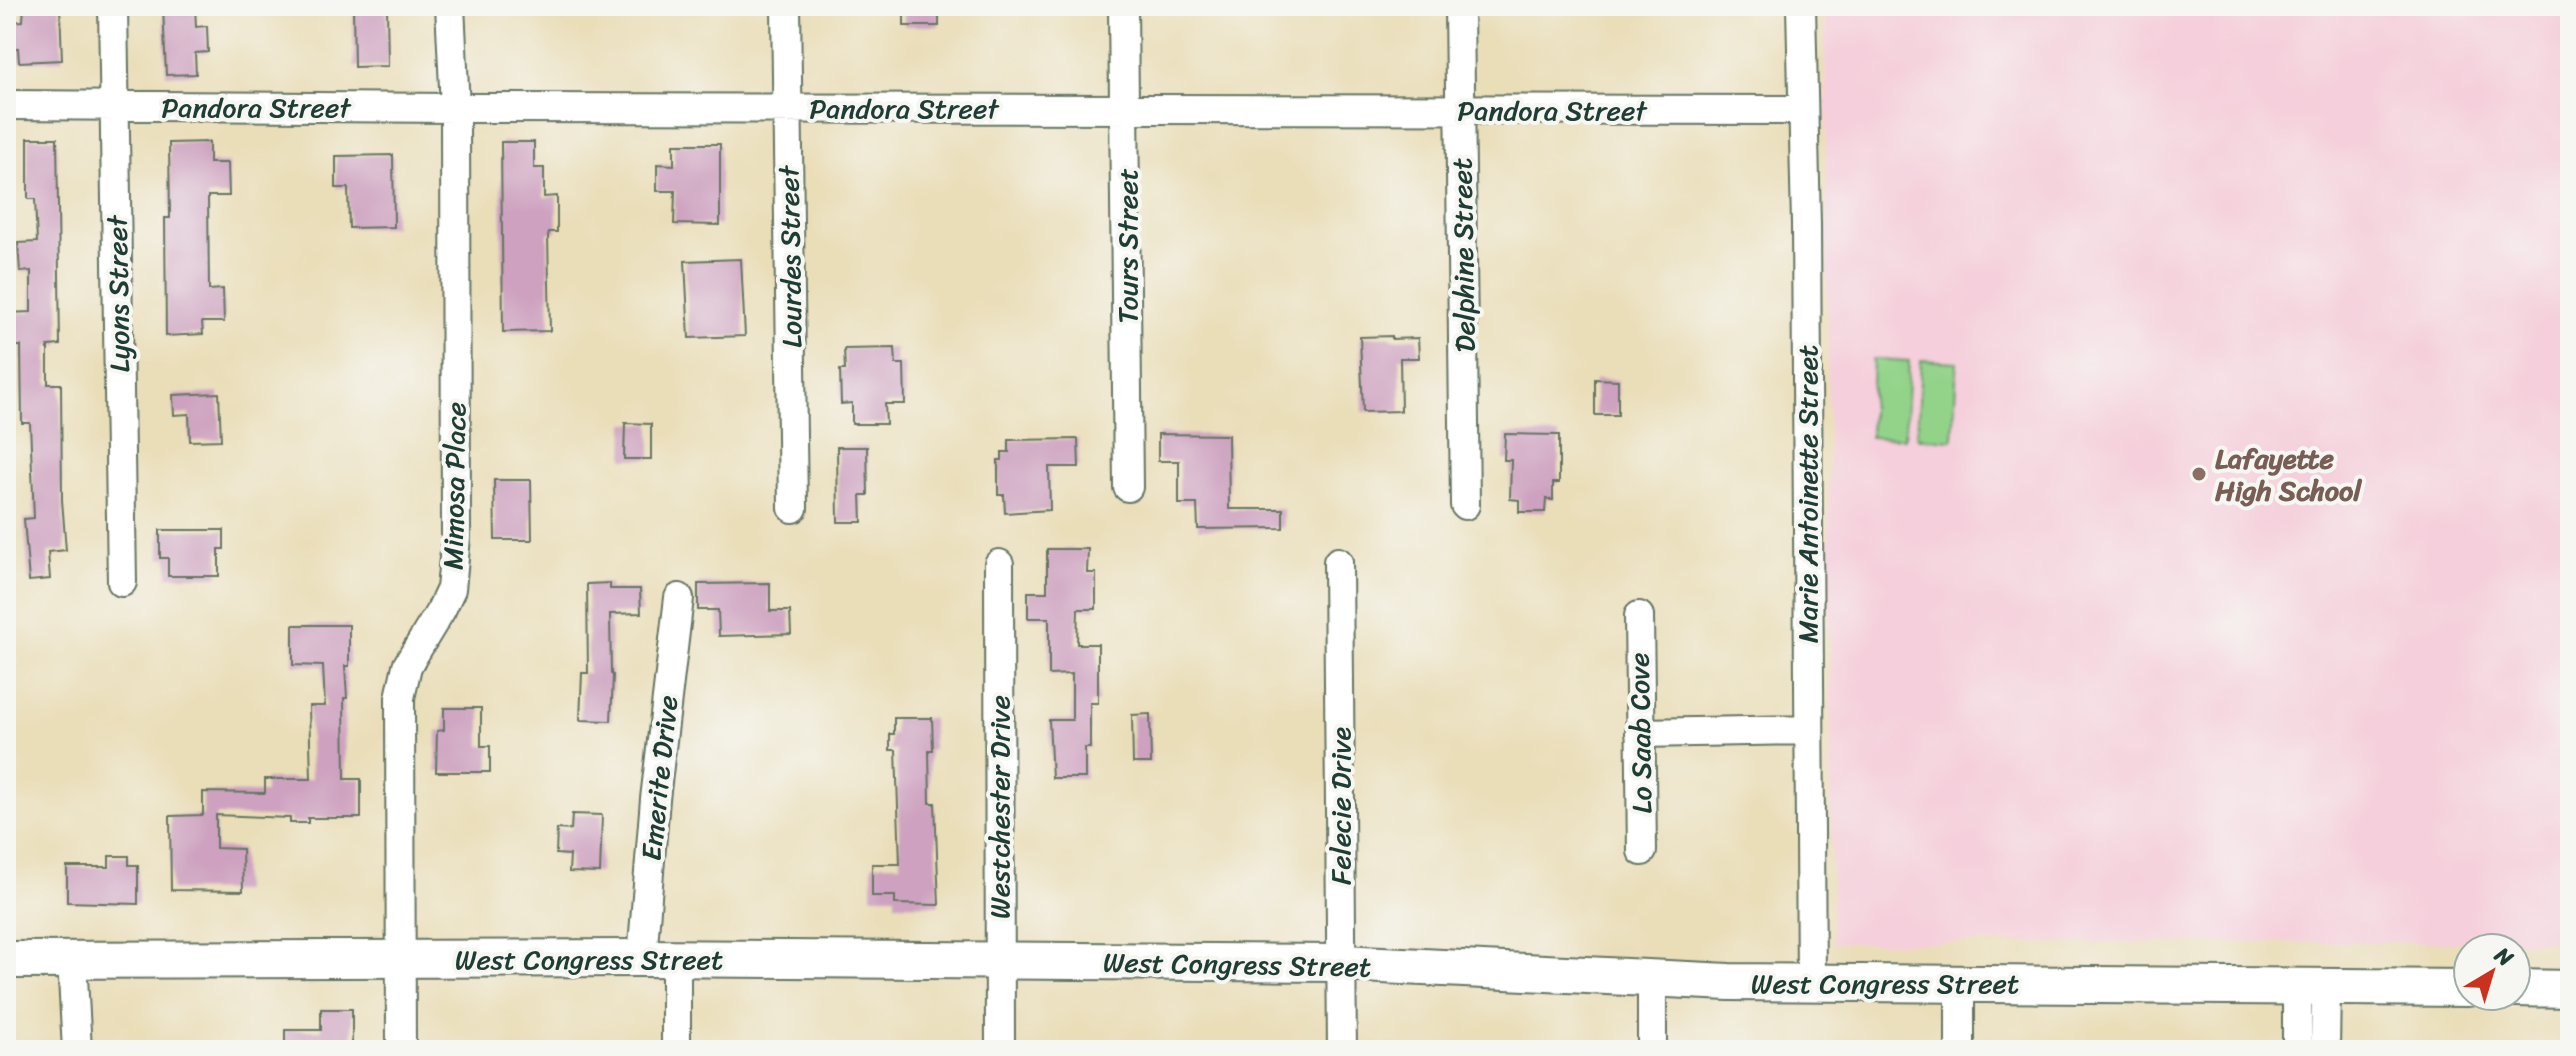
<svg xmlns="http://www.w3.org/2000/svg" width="2576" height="1056" font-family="Sriracha,sans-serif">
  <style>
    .built { fill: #f5cfdb }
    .green { fill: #93d389; stroke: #59885e; stroke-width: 2 }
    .building { fill: #cda1bf }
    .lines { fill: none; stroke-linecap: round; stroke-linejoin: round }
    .minor-casing { stroke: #667563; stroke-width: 32 }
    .major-casing { stroke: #667563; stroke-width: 40 }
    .minor { stroke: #fff; stroke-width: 28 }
    .major { stroke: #fff; stroke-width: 36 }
    .education-dot { fill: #8d6e63; stroke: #f6f6f2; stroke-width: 3 }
    .labels { text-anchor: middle; stroke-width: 8; stroke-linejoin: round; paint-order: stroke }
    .street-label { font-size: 28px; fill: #1f3d34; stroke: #f6f6f2 }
    .education-label { font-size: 28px; font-weight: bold; fill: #785e54; stroke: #f6f6f2; text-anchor: start }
  </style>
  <rect width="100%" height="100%" fill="#f6f6f2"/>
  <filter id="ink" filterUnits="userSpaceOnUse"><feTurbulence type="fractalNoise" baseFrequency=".0125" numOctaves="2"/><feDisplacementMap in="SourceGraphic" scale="16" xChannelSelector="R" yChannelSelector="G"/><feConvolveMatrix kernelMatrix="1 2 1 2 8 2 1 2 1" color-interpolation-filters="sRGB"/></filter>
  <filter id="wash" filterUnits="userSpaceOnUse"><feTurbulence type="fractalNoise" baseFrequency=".006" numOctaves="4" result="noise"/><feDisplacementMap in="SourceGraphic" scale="32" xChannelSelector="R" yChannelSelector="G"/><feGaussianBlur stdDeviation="1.8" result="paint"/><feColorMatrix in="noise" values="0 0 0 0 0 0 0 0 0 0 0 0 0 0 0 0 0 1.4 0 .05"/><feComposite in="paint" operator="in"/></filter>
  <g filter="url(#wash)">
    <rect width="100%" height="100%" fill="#eadeb9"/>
    <!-- built -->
    <path class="built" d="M1825,6H2570V942L1832,943Z"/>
    <!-- green -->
    <path class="green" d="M1873,359L1909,361L1905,438L1870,437Z
      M1921,360L1957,362L1953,440L1917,438Z"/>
    <g id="blocks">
      <!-- building -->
      <path class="building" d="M24,6H60L62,60L19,62L18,48H10L9,22L23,21Z
        M195,6L196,27L207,26L208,52L195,53L196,74L166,75L163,7Z
        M353,6H387L388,66L354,67Z
        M904,6H939V26H904Z
        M28,138H57L60,345L48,346V384H61L62,500L66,550L48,552L50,579L29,581L24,519L34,518L30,423H22L21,346H6V313L31,312V271L20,272L18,243L37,242L35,199H28Z
        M209,142V163H228L229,196H208L209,290L223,289L224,322H202L203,334L166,336L165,218H170L169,143Z
        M501,142H534V168H544V197L557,196V232H549L548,236L550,331L503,332Z
        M674,144H720V225L674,224L675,191H657V164L674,165Z
        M393,155L394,227L349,228L348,188H336V156Z
        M741,259L745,336L689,338L685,261Z
        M1392,336V339L1418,338L1419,358H1400L1401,411L1363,412L1360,337Z
        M895,348L896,364H904L905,404H885L886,424H852V403L841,404L840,370H845L844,349Z
        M1595,379L1618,380V415H1595Z
        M219,393L221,440L190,441L189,414L174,415L173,395Z
        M625,423L651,424V459H624Z
        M1158,434L1228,435L1229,509H1283V528L1198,529L1197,504H1179V461H1158Z
        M1505,434L1559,435V483H1553V500L1546,499L1545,512H1519V500L1510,499L1511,460H1504Z
        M1078,439L1079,467H1049L1050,510L1005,513L1004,495H998V460H1002V452H1009V440Z
        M837,447H867L868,495H861L862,522H838Z
        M494,480H531L532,540H495Z
        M160,530H224V549H219V576H168V558H160Z
        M1047,549H1088L1087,573H1096V609H1078L1077,644H1098V703H1090V748H1085V778H1052L1049,720H1072V674L1049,675V618H1028V592H1047Z
        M610,583V589H640L641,613L610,614L611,674L613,675L611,721L580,720L582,673H588L587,584Z
        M770,583V611H790L791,634L719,636L718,610H698V584Z
        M293,625H349V666H345L347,698H344L345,779H361V818H308V823H290V818L216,815V848L242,849L243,891L171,890L170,816L203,815V792L265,793V779H311L309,706H325L323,666L293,665Z
        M444,708H481V746H490V772H436L437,731L444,730Z
        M1150,714L1151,763H1133L1132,715Z
        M894,718H932L933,750H929L930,803H935L939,905L895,904V896H872V864H900L896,750H890V734H894Z
        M572,814L602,815L600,873L569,872L570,855L556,854L557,829L571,830Z
        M109,856H129V865H138V904L67,902V867H109Z
        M321,1009H352V1050H285V1030H321Z"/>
    </g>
  </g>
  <g filter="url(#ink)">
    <use href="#blocks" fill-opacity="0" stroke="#667563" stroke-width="2"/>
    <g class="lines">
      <!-- minor casing -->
      <g class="minor-casing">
        <path id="minor" d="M113,6L122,582
          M786,6L793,508
          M1123,6L1128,487
          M1459,6L1465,505
          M1801,6L1806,225L1811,983
          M6,105L455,108L1803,110
          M1338,562L1342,1050
          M999,564L1000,1050
          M1639,616L1642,851
          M1640,733L1809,730
          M642,958L655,799L679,598
          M676,959V1050
          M72,960L77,1050
          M1652,979V1050
          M1960,982V1050
          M2297,987V1050
          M401,1050L400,698L407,666L441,610L451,589L456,537L455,108L450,6
          M2325,1050L2326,987"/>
      </g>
      <!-- major casing -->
      <g class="major-casing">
        <path id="major" d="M6,960L642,958L1341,963L1729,982L2468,988
          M2516,988L2570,989"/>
      </g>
      <!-- minor -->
      <use href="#minor" class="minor"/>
      <!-- major -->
      <use href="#major" class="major"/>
    </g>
  </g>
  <!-- markers -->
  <circle class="education-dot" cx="2199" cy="474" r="8"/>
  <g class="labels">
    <!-- street labels -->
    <g class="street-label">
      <text x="256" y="117">Pandora Street</text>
      <text x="904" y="118">Pandora Street</text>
      <text x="1552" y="120">Pandora Street</text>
      <text transform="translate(1127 246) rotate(-90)" y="10">Tours Street</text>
      <text transform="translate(1463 255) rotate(-91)" y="10">Delphine Street</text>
      <text transform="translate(790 257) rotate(-91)" y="10">Lourdes Street</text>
      <text transform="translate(118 294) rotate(-91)" y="10">Lyons Street</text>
      <text transform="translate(454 486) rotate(-89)" y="10">Mimosa Place</text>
      <text transform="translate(1807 494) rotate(-90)" y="10">Marie Antoinette Street</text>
      <text transform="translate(1640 733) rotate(-91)" y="10">Lo Saab Cove</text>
      <text transform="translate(659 778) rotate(-84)" y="10">Emerite Drive</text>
      <text transform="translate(1340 806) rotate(-90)" y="10">Felecie Drive</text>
      <text transform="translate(999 807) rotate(-90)" y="10">Westchester Drive</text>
      <text x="589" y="969">West Congress Street</text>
      <text transform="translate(1237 964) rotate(1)" y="10">West Congress Street</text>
      <text x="1885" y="993">West Congress Street</text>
    </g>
    <!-- education labels -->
    <g class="education-label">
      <text x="2215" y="468">Lafayette<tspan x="2215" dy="32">High School</tspan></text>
    </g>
  </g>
  <!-- margin -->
  <rect width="2576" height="1056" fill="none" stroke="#f6f6f2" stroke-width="32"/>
  <!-- north arrow -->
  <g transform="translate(2492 972) rotate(38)"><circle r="38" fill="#f6f6f2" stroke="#a0aca6" stroke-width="2"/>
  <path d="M0-6L14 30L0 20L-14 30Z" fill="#c8321e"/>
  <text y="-12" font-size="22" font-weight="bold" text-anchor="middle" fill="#1f3d34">N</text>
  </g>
</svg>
